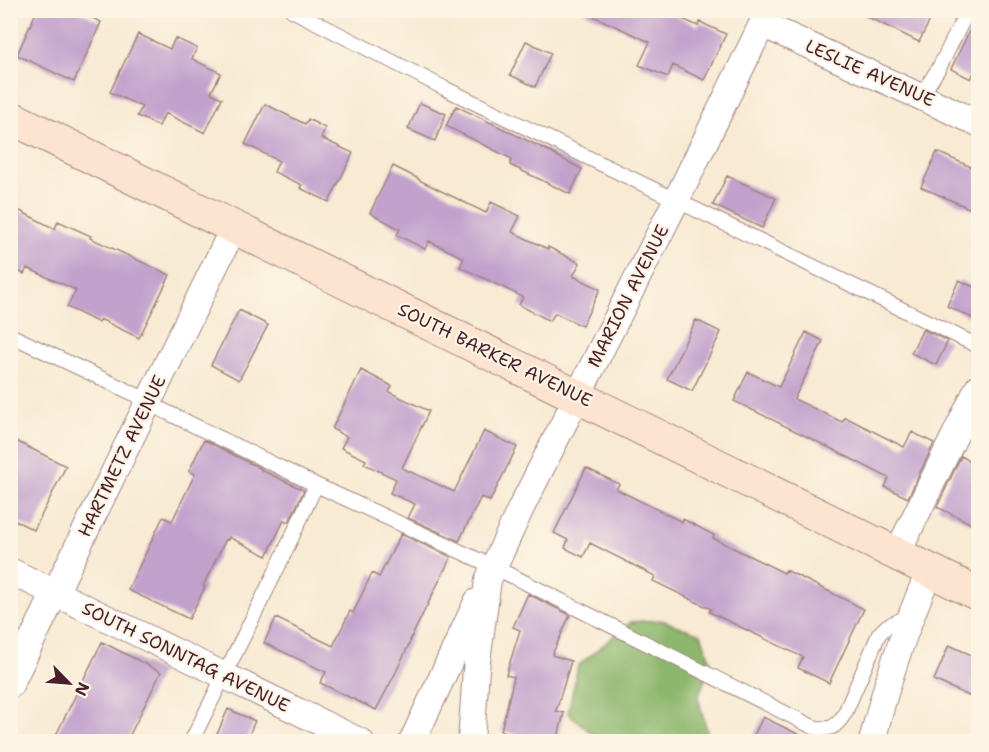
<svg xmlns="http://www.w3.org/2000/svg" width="989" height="752" font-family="'Shantell Sans',sans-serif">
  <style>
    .forest { fill: #8eb76e; stroke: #6c6b4c; stroke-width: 1.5 }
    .building { fill: #c2a1cd }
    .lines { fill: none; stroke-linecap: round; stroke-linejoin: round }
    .service-casing { stroke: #a1847f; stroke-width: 16 }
    .minor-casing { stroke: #a1847f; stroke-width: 28 }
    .secondary-casing { stroke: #a1847f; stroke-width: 35 }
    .service { stroke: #fff; stroke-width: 14 }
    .minor { stroke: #fff; stroke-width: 26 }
    .secondary { stroke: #fde4d0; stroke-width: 33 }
    .labels { text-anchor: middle; stroke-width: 4.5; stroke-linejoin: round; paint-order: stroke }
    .street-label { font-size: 18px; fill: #4a1f2b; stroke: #fcf5e5 }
  </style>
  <rect width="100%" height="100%" fill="#fcf5e5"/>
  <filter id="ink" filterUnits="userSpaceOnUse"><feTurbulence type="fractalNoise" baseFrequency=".0167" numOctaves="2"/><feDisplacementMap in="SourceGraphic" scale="12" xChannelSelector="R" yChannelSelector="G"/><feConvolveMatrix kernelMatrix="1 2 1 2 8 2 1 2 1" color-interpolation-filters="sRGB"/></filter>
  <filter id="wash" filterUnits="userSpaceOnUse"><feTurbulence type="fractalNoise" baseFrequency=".008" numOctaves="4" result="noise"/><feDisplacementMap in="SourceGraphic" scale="24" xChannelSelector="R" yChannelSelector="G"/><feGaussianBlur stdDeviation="1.35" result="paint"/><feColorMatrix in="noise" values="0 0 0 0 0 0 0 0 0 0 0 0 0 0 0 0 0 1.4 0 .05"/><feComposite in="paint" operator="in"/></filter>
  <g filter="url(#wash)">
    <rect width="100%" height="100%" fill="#f8ead3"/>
    <!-- forest -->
    <path class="forest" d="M661,620L701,634L711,663L698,698L710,741H601L568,713L578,666L631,622Z"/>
    <g id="blocks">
      <!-- building -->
      <path class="building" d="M37,10H76L101,22L74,82L17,55Z
        M580,10H662L698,26L700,22L726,34L704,80L673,65L668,77L639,65L650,42Z
        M854,10H935L919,42Z
        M978,13V63L971,79L951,69Z
        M138,34L170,49L175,38L197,48L192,59L221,73L211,93L222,98L205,133L165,113L159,126L137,116L142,107L110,92Z
        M526,41L551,53L535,87L510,75Z
        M420,103L446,114L435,141L408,129Z
        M265,104L305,124L308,119L325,128L321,138L353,153L329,202L300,188L302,185L274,172L279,161L245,144Z
        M456,106L551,152V153L582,169L570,194L510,165L512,159L446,126Z
        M937,152L978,170V212L921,187Z
        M393,166L419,179V180L486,213L491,202L520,216L512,232L548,249V247L580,263L573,276L600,289L582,326L555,313L550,321L519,305L523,297L460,267L464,258L429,241L425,249L397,235L400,229L370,213Z
        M727,176L776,198L762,228L713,205Z
        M18,210L55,229L58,221L91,236L90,238L170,275L139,338L100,319L99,323L67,307L76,290L27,268L24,274L10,267V225Z
        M959,280L978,289V303L972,318L947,306Z
        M239,310L268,325L239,380L211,365Z
        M696,320L721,332L692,391L667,379Z
        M923,329L948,341L936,365L911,353Z
        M806,332L823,341L794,399L842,422L845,417L904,447L912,432L934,443L908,498L885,487L889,478L830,448L734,401L748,372L779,387Z
        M361,370L392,386L389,392L429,411L402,468L454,492L484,431L517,447L490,501L481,497L459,541L408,518L415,504L390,493L396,479L364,464L366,460L341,448L347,437L332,429Z
        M10,438L66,466L34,530L10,518Z
        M204,440L262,469L261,470L304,490L289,522L284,520L267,556L229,537L228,540L226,539L203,586L205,587L189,619L128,590L163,517L172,521L195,474L189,471Z
        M961,456L978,465V527L937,507Z
        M586,468L619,484L616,489L682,522L683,519L714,535L713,538L784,573L786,570L864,609L829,683L798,668L803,657L709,612L711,609L653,581L655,576L590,543L583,557L565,548L568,540L554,533Z
        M401,534L451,557L410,640H411L396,672L376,710L320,683L326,672L264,643L276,618L333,646L350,611L353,613L372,573L379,577Z
        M528,594L570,615L552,655L571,661L556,711L564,713L557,741H545L501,731L514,677L506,675L520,630L513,627Z
        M102,642L161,672L127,741H53Z
        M949,645L978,658V700L934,680Z
        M228,709L255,721L246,741H214Z
        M763,717L812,741H751Z"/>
    </g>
  </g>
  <g filter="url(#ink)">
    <use href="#blocks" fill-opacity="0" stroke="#a1847f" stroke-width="1.5"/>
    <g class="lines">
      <!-- service casing -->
      <g class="service-casing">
        <path id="service" d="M292,10L444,88L978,346
          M921,96L940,66L968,10
          M10,335L149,401
          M148,403L316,485L494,567L813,727C830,731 836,728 845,713L879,634L887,626L912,615
          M191,742L277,569L316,485"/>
      </g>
      <!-- minor casing -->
      <g class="minor-casing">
        <path id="minor" d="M762,24L978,123
          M897,554L978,388
          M10,571L223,675L361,742
          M10,685L234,227
          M412,742L477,602
          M471,742L476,669L488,580L520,510L677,199L769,10
          M872,742C886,683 906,625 930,570"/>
      </g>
      <!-- secondary casing -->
      <g class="secondary-casing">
        <path id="secondary" d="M10,117L978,594"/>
      </g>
      <!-- service -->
      <use href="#service" class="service"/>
      <!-- minor -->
      <use href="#minor" class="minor"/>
      <!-- secondary -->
      <use href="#secondary" class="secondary"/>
    </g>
  </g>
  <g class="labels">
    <!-- street labels -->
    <g class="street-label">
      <text transform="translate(870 73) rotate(24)" y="6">LESLIE AVENUE</text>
      <text transform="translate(628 296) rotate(-63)" y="6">MARION AVENUE</text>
      <text transform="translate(495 355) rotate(26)" y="6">SOUTH BARKER AVENUE</text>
      <text transform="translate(122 456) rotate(-64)" y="6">HARTMETZ AVENUE</text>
      <text transform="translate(186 657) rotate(26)" y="6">SOUTH SONNTAG AVENUE</text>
    </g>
  </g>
  <!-- margin -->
  <rect width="989" height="752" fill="none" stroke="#fcf5e5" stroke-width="36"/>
  <!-- north arrow -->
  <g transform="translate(69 683) rotate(115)" stroke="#fcf5e5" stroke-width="4.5" paint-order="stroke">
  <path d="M0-4.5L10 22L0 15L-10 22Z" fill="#4a1f2b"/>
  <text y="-9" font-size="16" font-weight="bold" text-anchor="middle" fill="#4a1f2b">N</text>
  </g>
</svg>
